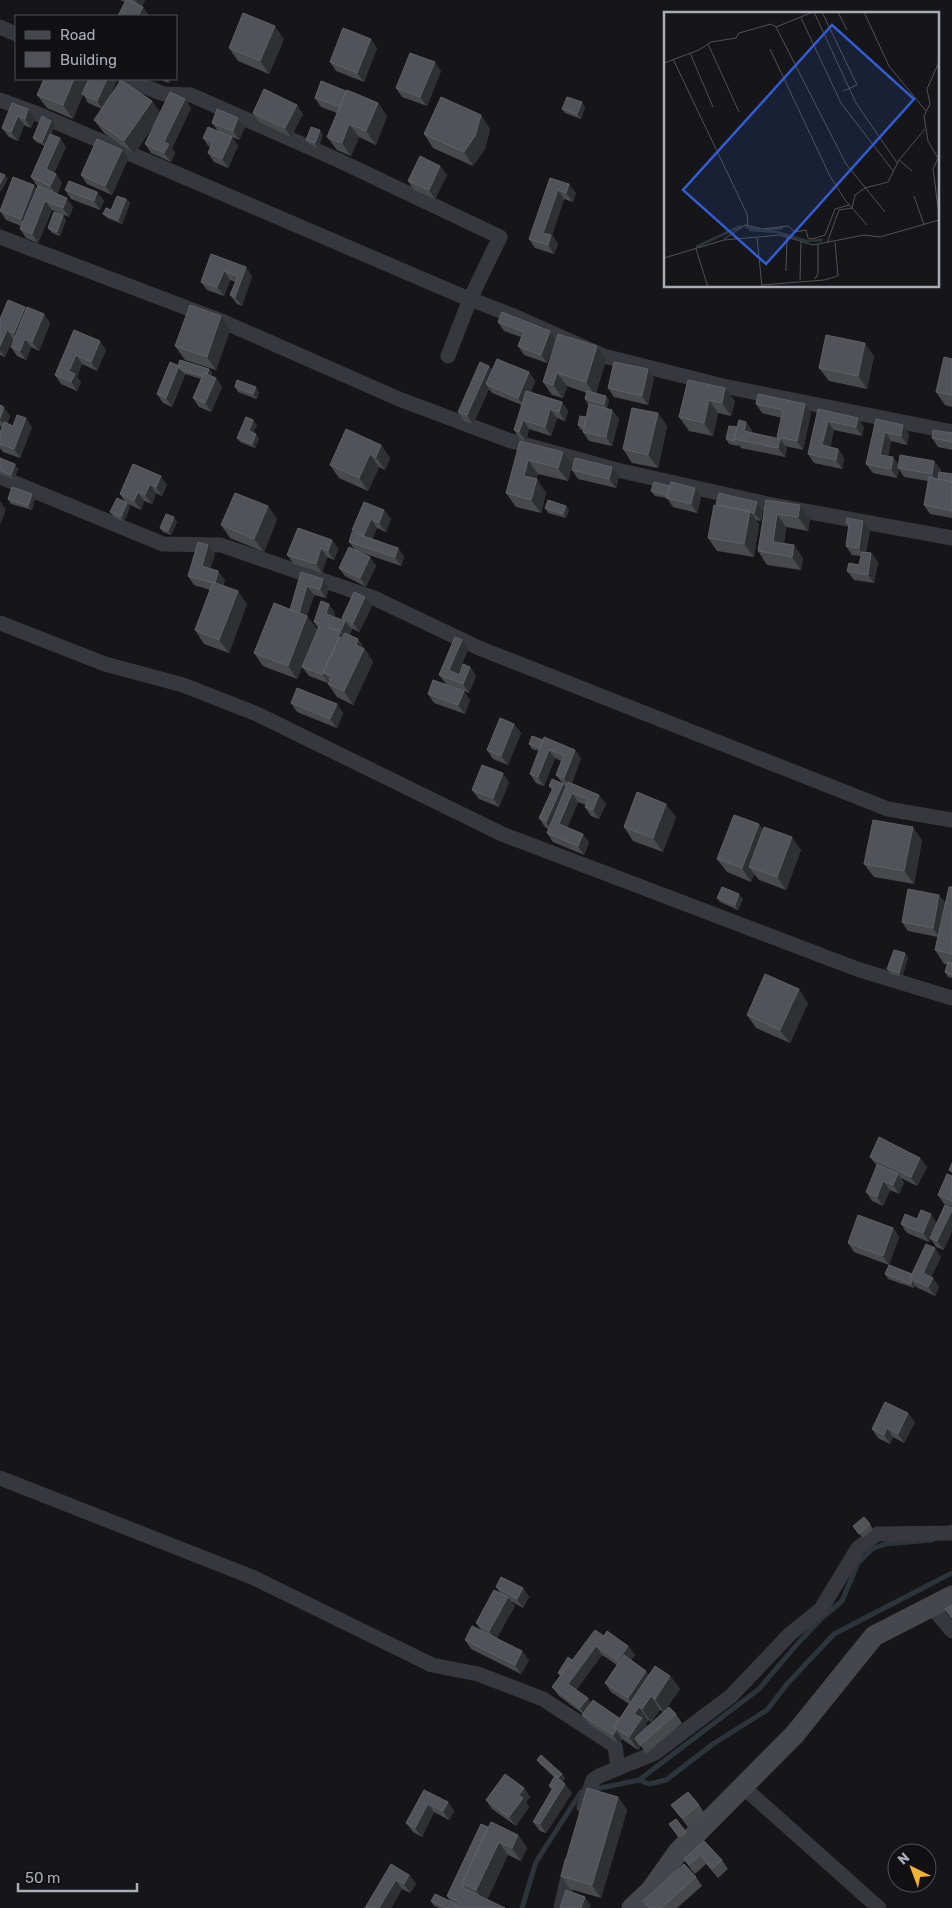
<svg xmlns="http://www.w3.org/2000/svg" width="952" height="1908" font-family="Rubik,sans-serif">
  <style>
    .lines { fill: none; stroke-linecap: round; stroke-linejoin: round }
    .stream { stroke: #2c353c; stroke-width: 5 }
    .street { stroke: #37383d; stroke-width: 15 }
    .secondary { stroke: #45474d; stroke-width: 21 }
    .wall { fill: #47494d; fill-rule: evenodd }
    .shaded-wall { fill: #2f3033 }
    .building { fill: #525359; stroke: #5f6168 }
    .inset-river { fill: none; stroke: #2c353c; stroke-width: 2.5 }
    .inset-road { fill: none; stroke: #505258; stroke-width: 1 }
    .view { fill: #325cd3; fill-opacity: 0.15; stroke: #325cd3; stroke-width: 2.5 }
    .inset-edge { fill: none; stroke: #a8adb8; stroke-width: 2.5 }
  </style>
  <rect width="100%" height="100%" fill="#161618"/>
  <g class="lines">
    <!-- stream -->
    <path class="stream" d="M639,1780L649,1784L666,1780L713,1744L767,1710L787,1684L834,1634L952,1573
      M522,1908L536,1862L581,1792L639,1780L759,1689L799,1642L823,1617L842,1601L858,1563L872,1549L885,1544L932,1540"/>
    <!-- street -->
    <path class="street" d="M0,27L16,34
      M125,79L164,94L191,95L338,160L500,237L470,299L448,356
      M0,100L33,112L457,294L514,316L604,356L723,386L952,432
      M0,237L224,322L399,399L508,440L617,470L772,505L952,538
      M0,477L163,544L221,545L374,598L479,648L888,809L952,820
      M0,623L105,664L183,685L257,714L502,834L857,969L952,998
      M0,1478L252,1577L432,1665L478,1674L543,1699L615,1746L618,1768
      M931,1606L952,1631
      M742,1786L879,1908
      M584,1807L593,1780L599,1776L655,1753L731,1696L790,1634L821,1609L858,1548L877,1534L950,1533L952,1532
      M561,1908L571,1863"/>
    <!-- secondary -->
    <path class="secondary" d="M632,1908L651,1890L678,1852L795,1734L874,1636L952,1596"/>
  </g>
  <!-- wall -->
  <path class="wall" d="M120,0H145L142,6L149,16H118L125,2Z
    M284,39L269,74L238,61L229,48Z
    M377,48L364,82L336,71L330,62Z
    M441,71L427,106L402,97L396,88Z
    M159,79H171L169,83Z
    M117,80L107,102L152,101L160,113L191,108L172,148L175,153L171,162L151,153L145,144L156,122L134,154L104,133L94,120L102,109L88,103L83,94L73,119L47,108L37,95Z
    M315,98L378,103L387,116L376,145L359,137L351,156L337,150L327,137L337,113L321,107Z
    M12,103L28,109L35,118L31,128L24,125L18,141L9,137L2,128Z
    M585,107L581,119L565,113L562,109Z
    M253,113L303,114L291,137L259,122Z
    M238,118L245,127L239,140L232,137L238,146L228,168L214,162L208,153L210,147H209L203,138L218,131L212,123Z
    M55,125L51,134L66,147L54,173L56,174L62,183L57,194L73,207L69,217L52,210L38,243L26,238L20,229L21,226L6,220L0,211L36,189L37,186L31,177L45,146L36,142L33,138Z
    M490,129L485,149L473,166L433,148L424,134Z
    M323,135L318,148L309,144L306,140Z
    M128,159L112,195L87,184L81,175Z
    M440,166L447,175L435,199L414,190L408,181Z
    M550,178L576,193L573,202L564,199L552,235L558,244L554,254L535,248L529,239Z
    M65,190L97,192L104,201L100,210L71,199Z
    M126,199L130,203L122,224L107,218L103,214L111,210Z
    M63,215L66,220L60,236L52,233L48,228Z
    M211,254L252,276L242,306L237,304L230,295L235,282L230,280L224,296L207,290L201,282Z
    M25,307L26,309L50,323L39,351L31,347L26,360L17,356L11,347L14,339H13L5,357L0,355V319Z
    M498,322L550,331L556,340L547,363L524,355L518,346L521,337L504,331Z
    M74,330L106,350L97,371L82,364L77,377L81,382L77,391L61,384L55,375Z
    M230,330L216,370L185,360L175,346Z
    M597,346L606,360L596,393L609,400L607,408L612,410L619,419L612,446L589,441L583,432V430H581L578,425L586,417L602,407L588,404L585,399L587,393L567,386L563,398L552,395L543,382Z
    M874,356L867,389L829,381L819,368Z
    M952,359V407L945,405L936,392Z
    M178,366L209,369L212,373L211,376L216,378L222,387L211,412L199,407L193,398L201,379L185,374V375L172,407L163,403L157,394Z
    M489,366L492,370L529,372L535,381L531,392L562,402L568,411L565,421L557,418L551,436L529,429L526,441L520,439L514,430L522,405L492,393L489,389L473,424L464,421L458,412Z
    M648,369L654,378L648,405L614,397L608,388Z
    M688,380L735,401L731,416L718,413L713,436L689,431L679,417Z
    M235,387L259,392L257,399L238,392Z
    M756,404L811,413L803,450L785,446L787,448L785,457L741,448L739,445L738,446L729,444L726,439L737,427L746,422L752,431V433L779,439L777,437L782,418L762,413Z
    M0,405L10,416L7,424L13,426L32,427L20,458L3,452L0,448V433L2,427L0,426Z
    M818,409L864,427L862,436L834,430L830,447L838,449L844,458L842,469L814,463L808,454Z
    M658,413L667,426L658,468L632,463L623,449Z
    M876,419L909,434L907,445L891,441L888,456L899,465L934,461L941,470L940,472L952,474V518L930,514L924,505L928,481L904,477L899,469L897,478L873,473L866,464Z
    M257,425L253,433L259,439L255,448L240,442L237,438Z
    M952,433V450L938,447L932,438Z
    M520,441L572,465L568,481L538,474L536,479L546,493L541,513L516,507L506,493Z
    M381,445L390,458L385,470L379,467L368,491L339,478L330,465Z
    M0,458L18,469L14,479L0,474Z
    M133,464L167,485L162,496L156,493L152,504L144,501L141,510L128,504L130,507L124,522L114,517L110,512L125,502L120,494Z
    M612,467L619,476L616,488L578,479L572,470Z
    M651,491L701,497L697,513L673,507L667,498L655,496Z
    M8,499H35L32,510L11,504Z
    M766,500L810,519L808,531L786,527L784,543L803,558L801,570L767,565L758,551Z
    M757,502L763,511L761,521L756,520L759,524L754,557L717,551L708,538L718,506L716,504Z
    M268,506L277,519L264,552L230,538L221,525Z
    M545,508L569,510L566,518L548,513Z
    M384,510L391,519L386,532L377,528L372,539L398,548L404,557L401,566L360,552L376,566L366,587L345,576L339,568L355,550L349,542L354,533L352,530Z
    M177,522L171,535L163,532L160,528Z
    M846,523L870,530L866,552L871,553L878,562L874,583L854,580L847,571L859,565L861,556L852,555L846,546L849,527Z
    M332,540L338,549L334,560L327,557L322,573L294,564L287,555Z
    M215,554L210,569L225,580L223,586L247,604L229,653L204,644L195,630L210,590L194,585L188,576Z
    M301,572L329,588L326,598L314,595L307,616L317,629L297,679L263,666L254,653L290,610Z
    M372,606L359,632L351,628L352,630L349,635L358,639L373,662L353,705L337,697L328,684V683L309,676L302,667L318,628L314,622L335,613L334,617L343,620L342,618Z
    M468,649L458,674L459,675L470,667L476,676L469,693L446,684L439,675Z
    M428,694L470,700L465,714L434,703Z
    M291,703L343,713L337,728L297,712Z
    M514,724L521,733L508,765L493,759L487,750Z
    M529,744L581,758L572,783L606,804L599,819L591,816L585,807L586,805L578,802L567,828L583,834L589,843L584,855L553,842L547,833L548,829L545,827L539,818L552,790L549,786L562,783L556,775L561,761L555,758L544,786L536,783L530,774L539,751L532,749Z
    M509,782L499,807L479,799L472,790Z
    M676,817L663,852L633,841L624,827Z
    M763,829L801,850L786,890L759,880L754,874L751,882L727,872L717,859Z
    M922,840L914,884L874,877L864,864Z
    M952,887V978L948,977L945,972L948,964H944L935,950L938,937L908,931L902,922L939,895L945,903Z
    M717,898L743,899L738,910L720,902Z
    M908,958L902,977L891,974L887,969Z
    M808,1003L790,1043L756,1028L747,1015Z
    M870,1157L920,1158L927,1167L917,1186L901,1178L904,1183L899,1194L890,1190L883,1206L872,1201L866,1192L877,1166Z
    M952,1176V1207L944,1204L938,1195Z
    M917,1219L937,1223L944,1250L936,1247L931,1239L929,1242L907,1233L901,1224Z
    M893,1228L899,1237L889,1265L912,1274L941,1257L931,1277L939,1287L935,1296L916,1287L915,1285L914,1288L888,1279L885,1274L889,1265L854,1252L848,1243Z
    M915,1422L904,1443L893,1437L890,1444L878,1438L872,1429Z
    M870,1524L873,1529L863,1538L853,1526Z
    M496,1587L523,1588L529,1597L523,1608L511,1601L515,1606L496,1638L529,1660L521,1674L471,1649L465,1640L481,1630L476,1623L500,1593Z
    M604,1636L628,1646L635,1655L631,1660L649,1675L670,1676L680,1689L664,1712L676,1714L682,1723L646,1754L641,1746L638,1750L622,1739L619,1744L589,1724L582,1715L583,1714L559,1696L552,1687L560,1676L558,1673L572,1660ZM602,1655L617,1665L605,1683L611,1692L629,1704L620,1718L591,1703L588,1698L576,1690ZM660,1710L664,1712L648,1727L646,1724L648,1720L651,1722Z
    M537,1760L562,1774L565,1778L562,1782L572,1793L546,1833L540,1831L533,1822L552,1790L549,1786L554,1777L540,1764Z
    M524,1788L530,1797L526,1802L529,1807L516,1826L492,1809L486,1800Z
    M424,1790L448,1802L454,1811L449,1820L434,1812L422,1837L413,1832L406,1823Z
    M618,1797L627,1810L601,1898L570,1889L561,1876Z
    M671,1805H699L705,1814L688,1827Z
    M676,1819L689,1837L682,1842L669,1824Z
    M488,1827L518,1835L527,1848L521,1861L508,1855L487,1900L505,1908H439L434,1906L431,1901H450L447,1896Z
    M704,1841L722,1860L728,1869L718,1878L706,1864L695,1874L690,1868L684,1859Z
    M391,1864L409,1875L416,1884L410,1893L402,1889L391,1908Z
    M696,1877L702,1886L677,1908H648L643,1901Z"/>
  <!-- shaded-wall -->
  <path class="shaded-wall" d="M135,0H145L141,9Z
    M143,7L149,16H138Z
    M275,26L284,39L269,74L260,61Z
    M371,39L377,48L364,82L357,73Z
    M435,62L441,71L427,106L420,97Z
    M74,79H89L73,119L63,105Z
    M107,79H116L117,80L103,110L97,101Z
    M167,79H171L169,83Z
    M185,99L191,108L172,148L175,153L171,162L164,153V142Z
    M152,101L161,114L134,154L124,141Z
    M582,102L585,107L581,119L577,114Z
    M378,103L387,116L376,145L366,131Z
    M297,105L303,114L291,137L285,128Z
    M28,109L35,118L31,128L25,119Z
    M481,115L490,129L485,149L473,166L464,152Z
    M18,116L24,125L18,141L11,132Z
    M238,118L245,127L239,140L233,131Z
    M51,121L55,125L46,146L42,142Z
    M349,124L359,137L351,156L342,143Z
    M320,130L323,135L318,148L315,143Z
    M232,137L238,146L228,168L222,159Z
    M60,138L66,147L52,178L46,169Z
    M122,150L128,159L112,195L105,186Z
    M440,166L447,175L435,199L429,190Z
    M56,174L62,183L57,195L50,186Z
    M5,175L8,179L1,192L0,190V184Z
    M569,184L576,193L573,202L566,193Z
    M34,185L40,194L27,228L21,219Z
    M558,190L564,199L552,235L558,244L554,254L548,245L543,233Z
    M97,192L104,201L100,210L94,201Z
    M67,198L73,207L69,217L63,208Z
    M126,199L130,203L122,224L118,220Z
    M45,201L52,210L38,243L32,234Z
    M63,215L66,220L60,236L57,232Z
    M246,267L252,276L242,306L235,297Z
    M224,271L230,280L224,296L217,287Z
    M25,307L31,316L20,342L14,333Z
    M44,314L50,323L39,351L32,342Z
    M221,316L230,330L216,370L207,357Z
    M7,330L13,339L5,357L0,350V346Z
    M550,331L556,340L547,363L541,355Z
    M25,339L31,347L26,360L20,351Z
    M100,341L106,350L97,371L91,362Z
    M865,343L874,356L867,389L858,376Z
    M597,346L606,360L595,395L586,382Z
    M76,355L82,364L77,377L81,382L77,391L71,382L69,371Z
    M179,366L185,375L172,407L166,398Z
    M489,366L495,375L486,384L489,389L473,424L467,415Z
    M209,369L212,373L209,382L206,377Z
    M648,369L654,378L648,405L642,396Z
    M529,372L535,381L524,406L518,398Z
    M557,373L567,386L563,398L553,385Z
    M216,378L222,387L211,412L205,403Z
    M256,387L259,392L257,399L253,394Z
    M725,388L735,401L731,416L722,403Z
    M606,396L609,400L607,409L604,404Z
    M709,400L718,413L713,436L704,423Z
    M562,402L568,411L565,421L559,412Z
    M805,404L811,413L803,450L797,441Z
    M4,407L10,416L6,428L0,420Z
    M550,409L557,418L551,436L545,427Z
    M612,410L619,419L612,446L606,437Z
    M658,413L667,426L658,468L648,455Z
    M26,418L32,427L20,458L14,449Z
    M858,418L864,427L862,436L856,427Z
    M253,420L257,425L252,436L249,431Z
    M523,420L529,429L526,441L519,432Z
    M828,421L834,430L829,454L822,445Z
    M746,422L752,431L750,440L744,431Z
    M903,425L909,434L907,445L901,436Z
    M885,432L891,441L887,464L880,455Z
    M256,434L259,439L255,448L252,444Z
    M780,439L787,448L785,457L778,448Z
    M381,445L390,458L385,470L376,457Z
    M838,449L844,458L842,469L836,460Z
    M563,452L572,465L568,481L558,468Z
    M370,454L379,467L368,491L359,478Z
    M893,457L900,466L898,468L899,469L897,478L891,469Z
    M528,460L538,474L534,490L524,476Z
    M934,461L941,470L938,483L932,474Z
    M15,464L18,469L14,479L11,475Z
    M612,467L619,476L616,488L609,479Z
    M161,476L167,485L162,496L156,487Z
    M537,479L546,493L541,513L531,500Z
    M150,484L156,493L152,504L145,495Z
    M695,488L701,497L697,513L691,504Z
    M138,492L144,501L141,510L134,501Z
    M32,494L35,499L32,510L28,506Z
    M0,501L6,510L0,525Z
    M757,502L763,511L761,521L754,513Z
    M127,503L130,507L124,522L121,517Z
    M800,505L810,519L808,531L798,517Z
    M268,506L277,519L264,552L254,539Z
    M566,506L569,510L566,518L563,514Z
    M384,510L391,519L386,532L379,523Z
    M750,511L759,524L754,557L744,544Z
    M777,514L786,527L782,555L773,542Z
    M174,517L177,522L171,535L168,531Z
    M371,519L377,528L370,544L364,535Z
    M863,521L870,530L865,557L859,548Z
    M332,540L338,549L334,560L328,551Z
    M208,545L215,554L208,575L202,566Z
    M794,545L803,558L801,570L792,557Z
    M321,548L327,557L322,573L316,564Z
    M398,548L404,557L401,566L395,557Z
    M871,553L878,562L874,583L868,575Z
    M370,557L376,566L366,587L360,578Z
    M218,571L225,580L221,593L215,584Z
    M323,579L329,588L326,598L320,589Z
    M307,586L314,595L307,616L317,629L297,679L288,666L299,615Z
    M238,591L247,604L229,653L219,640Z
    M365,597L372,606L359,632L353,623Z
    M329,604L335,613L332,623L326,614Z
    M345,621L352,630L348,640L341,631Z
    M340,632L347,641L332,676L324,672Z
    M358,639L373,662L353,705L344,691L356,645Z
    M462,640L468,649L455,679L449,670Z
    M470,667L476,676L469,693L463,684Z
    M324,673L330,682V684L323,675Z
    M464,691L470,700L465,714L458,705Z
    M337,704L343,713L337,728L330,719Z
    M514,724L521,733L508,765L501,756Z
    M549,750L555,758L544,786L538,777Z
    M575,750L581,758L570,787L564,778Z
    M503,773L509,782L499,807L493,798Z
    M563,784L570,793L552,831L546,822Z
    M572,793L578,802L565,833L559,824Z
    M599,795L606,804L599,819L593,810Z
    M666,804L676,817L663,852L653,838Z
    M759,824L768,837L749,867L754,874L751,882L742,868Z
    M913,827L922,840L914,884L904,871Z
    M583,834L589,843L584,855L578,846Z
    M792,837L801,850L786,890L777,877Z
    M739,894L743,899L738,910L735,905Z
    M939,895L945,904L939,937L933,928Z
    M905,953L908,958L902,977L899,973Z
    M799,989L808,1003L790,1043L780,1030Z
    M920,1158L927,1167L917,1186L911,1177Z
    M898,1174L904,1183L899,1194L893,1185Z
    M883,1181L890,1190L883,1206L877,1197Z
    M952,1210V1232L944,1250L937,1241Z
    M931,1214L937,1223L929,1242L923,1233Z
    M893,1228L899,1237L889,1265L883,1256Z
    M935,1248L941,1257L929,1282L923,1273Z
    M933,1278L939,1287L935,1296L928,1287Z
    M912,1281L915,1285L914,1288L911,1284Z
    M908,1413L915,1422L904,1443L898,1434Z
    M887,1428L893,1437L890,1444L884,1435Z
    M523,1588L529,1597L523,1608L517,1599Z
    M508,1597L515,1606L496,1640L489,1631Z
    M596,1646L602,1655L574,1692L568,1684Z
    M628,1646L635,1655L624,1670L618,1661Z
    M522,1651L529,1660L521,1674L515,1665Z
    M646,1671L653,1680L634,1707L628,1698Z
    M670,1676L680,1689L664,1712L655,1699Z
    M651,1696L660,1710L651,1722L642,1709Z
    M588,1698L594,1707L587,1717L580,1708Z
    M639,1707L648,1720L646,1724L651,1732L640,1745L641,1746L638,1750L629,1737L634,1714Z
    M616,1730L622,1739L619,1744L613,1735Z
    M562,1774L565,1778L561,1783L558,1778Z
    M565,1784L572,1793L546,1833L540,1824Z
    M524,1788L530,1797L526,1802L529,1807L516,1826L509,1817L519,1795Z
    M618,1797L627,1810L601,1898L592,1885Z
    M448,1802L454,1811L449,1820L443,1811Z
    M428,1804L434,1812L422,1837L415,1828Z
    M518,1835L527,1848L521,1861L512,1848Z
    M499,1842L508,1855L485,1904L476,1890Z
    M409,1875L416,1884L410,1893L404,1884Z
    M396,1880L402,1889L391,1908H379Z
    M585,1897L591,1906L590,1908H581Z"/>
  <!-- building -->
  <path class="building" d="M126,0H129L143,7L138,16H118Z
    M243,13L275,26L260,61L229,48Z
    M343,28L371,39L357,73L330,62Z
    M410,53L435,62L420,97L396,88Z
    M44,79H74L63,105L37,95Z
    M89,79H107L97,101L82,94Z
    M121,80L152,101L124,141L94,120Z
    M321,81L346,91L340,107L315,98Z
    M264,89L297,105L285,128L253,113Z
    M347,90L378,103L366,131L349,124L342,143L327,137Z
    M170,92L185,99L164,142L169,144L164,153L145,144Z
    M441,97L481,115L475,136L464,152L424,134Z
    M567,97L582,102L577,114L562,109Z
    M12,103L28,109L25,119L18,116L11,132L2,128Z
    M217,109L238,118L233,131L212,123Z
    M42,116L51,121L42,142L33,138Z
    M208,127L232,137L222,159L208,153L213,142L203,138Z
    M311,127L320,130L315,143L306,140Z
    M50,134L60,138L46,169L56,174L50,186L31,177Z
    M97,139L122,150L105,186L81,175Z
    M420,156L440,166L429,190L408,181Z
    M0,173L5,175L0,184Z
    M13,177L34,185L21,219L0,211Z
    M550,178L569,184L566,193L558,190L543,233L551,235L548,245L529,239Z
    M69,181L97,192L94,201L65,190Z
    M38,186L67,198L63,208L45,201L32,234L20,229Z
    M117,196L126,199L118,220L103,214L106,208L111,210Z
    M54,212L63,215L57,232L48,228Z
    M211,254L246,267L235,297L230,295L238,276L224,271L217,287L201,282Z
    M8,300L25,307L14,333L7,330L0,346V319Z
    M190,305L221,316L207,357L175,346Z
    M27,307L44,314L32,342L25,339L20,351L11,347Z
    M502,312L550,331L541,355L518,346L524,332L498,322Z
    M74,330L100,341L91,362L76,355L69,371L75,374L71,382L55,375Z
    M558,334L597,346L586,382L557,373L553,385L543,382Z
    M826,335L865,343L858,376L819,368Z
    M944,357L952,359V395L936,392Z
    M497,359L529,372L518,398L486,384Z
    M180,360L209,369L207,374L204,373L202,376L181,370L178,366Z
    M170,362L179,366L166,398L157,394Z
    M480,362L489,366L467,415L458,412Z
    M614,362L648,369L642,396L608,388Z
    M204,373L216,378L205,403L193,398Z
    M237,380L256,387L253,394L235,387Z
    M688,380L725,388L722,403L709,400L704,423L679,417Z
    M526,391L562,402L559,412L550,409L545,427L523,420L519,432L514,430Z
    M587,391L606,396L604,404L585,399Z
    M758,394L805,404L797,441L777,437L783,410L756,404Z
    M589,404L612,410L606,437L583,432Z
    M0,405L4,407L0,418Z
    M632,408L658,413L648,455L623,449Z
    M818,409L858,418L856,427L828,421L822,445L838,449L836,460L808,454Z
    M17,415L26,418L14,449L0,444V433L4,422L13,426Z
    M580,416L586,417L584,427L578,425Z
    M246,417L253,420L249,431L256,434L252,444L237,438Z
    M876,419L903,425L901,436L885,432L880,455L893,457L891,469L866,464Z
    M739,420L746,422L744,431L780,439L778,448L734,439Z
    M729,426L737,427L734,439L735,441L726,439Z
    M346,429L381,445L376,457L370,454L359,478L330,465Z
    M933,430L952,433V442L932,438Z
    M520,441L563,452L558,468L528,460L524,476L537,479L531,500L506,493Z
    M900,455L934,461L932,474L898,468Z
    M0,458L15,464L11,475L0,470Z
    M575,458L612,467L609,479L572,470Z
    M133,464L161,476L156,487L150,484L145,495L138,492L134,501L120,494Z
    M939,472L952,474V482L938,479Z
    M929,477L952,482V511L924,505Z
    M654,482L670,486L667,495L651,491Z
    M671,482L695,488L691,504L666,498Z
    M12,487L32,494L28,506L8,499Z
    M235,493L268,506L254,539L221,525Z
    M719,493L757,502L754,513L716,504Z
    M117,498L127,503L121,517L110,512Z
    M548,500L566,506L563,514L545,508Z
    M766,500L800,505L798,517L777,514L773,542L794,545L792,557L758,551Z
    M364,502L384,510L379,523L371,519L364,535L352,530Z
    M714,505L750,511L744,544L708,538Z
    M166,514L174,517L168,531L160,528Z
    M847,518L863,521L859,548L846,546L849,524L846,523Z
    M298,528L332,540L328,551L321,548L316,564L287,555Z
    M352,532L398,548L395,557L349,542Z
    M198,542L208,545L202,566L218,571L215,583L213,582V583L188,576Z
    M349,547L370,557L360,578L339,568Z
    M862,552L871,553L868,575L847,571L849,563L859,565Z
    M301,572L323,579L320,589L307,586L299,613L290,610Z
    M213,582L238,591L219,640L195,630Z
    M354,592L365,597L353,623L342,618Z
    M321,601L329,604L326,614L345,621L341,631L328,627L340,632L334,650L323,672L324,673L323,675L302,667L320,624L314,622Z
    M274,603L307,616L288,666L254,653Z
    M345,633L358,639L356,645L364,649L344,691L328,684L332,676L323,672L339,637L342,638Z
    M455,637L462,640L449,670L459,675L463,664L470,667L463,684L439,675Z
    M433,680L464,691L458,705L428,694Z
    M297,688L337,704L330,719L291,703Z
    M500,718L514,724L501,756L487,750Z
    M532,736L543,740L540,748L529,744Z
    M544,737L575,750L564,778L556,775L564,755L549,750L538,777L530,774Z
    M482,765L503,773L493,798L472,790Z
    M552,779L563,784L546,822L539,818L553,788L549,786Z
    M568,782L599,795L593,810L585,807L588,799L572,793L559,824L583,834L578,846L547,833Z
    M637,792L666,804L653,838L624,827Z
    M734,815L759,824L742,868L717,859Z
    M873,820L913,827L904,871L864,864Z
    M764,827L792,837L777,877L749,867Z
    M722,887L739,894L735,905L717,898Z
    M949,887H952V922L950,930L952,931V954L935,950Z
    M908,889L939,895L933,928L902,922Z
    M894,950L905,953L899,973L887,969Z
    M948,962L952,963V975L945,972Z
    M765,974L799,989L780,1030L747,1015Z
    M879,1137L920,1158L911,1177L870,1157Z
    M952,1163V1172L949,1170Z
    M877,1165L898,1174L893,1185L883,1181L877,1197L866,1192Z
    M947,1174L952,1176V1201L938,1195Z
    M945,1205L952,1208V1210L937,1241L930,1238Z
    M921,1210L931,1214L923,1233L901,1224L905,1214L917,1219Z
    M858,1215L893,1228L883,1256L848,1243Z
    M926,1244L935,1248L923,1273L933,1278L928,1287L910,1278Z
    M889,1265L912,1274L910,1278L912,1281L911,1284L885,1274Z
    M885,1402L908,1413L898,1434L887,1428L884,1435L872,1429Z
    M864,1517L870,1524L859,1534L853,1526Z
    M501,1577L523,1588L517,1599L496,1587Z
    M494,1590L508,1597L489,1631L476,1623Z
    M952,1605V1618L945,1609Z
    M472,1626L522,1651L515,1665L465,1640Z
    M595,1630L604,1636L607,1631L628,1646L618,1661L596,1646L568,1684L588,1698L580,1708L552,1687Z
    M624,1655L646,1671L628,1698L605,1683Z
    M568,1657L572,1660L561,1675L558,1673Z
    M655,1666L670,1676L655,1699L651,1696L642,1709L639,1707L634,1714L642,1718L629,1737L614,1727Z
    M593,1700L619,1718L614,1727L616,1730L613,1735L582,1715Z
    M669,1707L676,1714L640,1745L635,1738Z
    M541,1755L562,1774L558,1778L537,1760Z
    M505,1774L524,1788L519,1795L523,1798L509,1817L486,1800Z
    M555,1776L565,1784L540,1824L533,1822L553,1788L549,1786Z
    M587,1788L618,1797L592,1885L561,1876Z
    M424,1790L448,1802L443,1811L428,1804L415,1828L406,1823Z
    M688,1792L699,1805L682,1818L671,1805Z
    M676,1819L686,1832L679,1837L669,1824Z
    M491,1822L518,1835L512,1848L499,1842L476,1890L462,1883Z
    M481,1824L488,1827L462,1883L464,1887L463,1888L505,1908H456L458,1904V1901L447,1896Z
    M704,1841L722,1860L712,1869L700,1855L689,1865L684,1859Z
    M391,1864L409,1875L404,1884L396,1880L379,1908H365Z
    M684,1864L696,1877L661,1908H649L643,1901Z
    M566,1890L585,1897L581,1908H560Z
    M435,1894L456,1904L454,1908H446L431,1901Z"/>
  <!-- overview -->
  <g transform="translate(664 12)">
    <rect width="275" height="275" fill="#161618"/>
    <path class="inset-river" d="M81,215L96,218M85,218L113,220L143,229L159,228M100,218L119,216M32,235L77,214"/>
    <path class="inset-road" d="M150,0L192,91L234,152M158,0L193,73L179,79M174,0L183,18M200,0L225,54L262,99M137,6L177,91L230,160M112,15L182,152L221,200M44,32L75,100M106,37L166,164L181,188L203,213M26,41L49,95M9,47L83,202L84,214M275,50L263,77L266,92L260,104L264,129L274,146L269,157L275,203M0,51L35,38L47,30L72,26L75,21L107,12L112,15L149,0M235,148L248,159M250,184L260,213M93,225L98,275M60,227L81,213L99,217L124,214L131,220L142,218L144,226L148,227L161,223L171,197L185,193M163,231L175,198L188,196L191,183L201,176L224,170L235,148L261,117M32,237L44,275M0,246L60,228L116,223L149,233L200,223L216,225L275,208M122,259L123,225M151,267L154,262V232M136,268L137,229M98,273L160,268L174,264L171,230"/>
    <path class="view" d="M168,13L250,87L102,252L19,178Z"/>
    <rect width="275" height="275" class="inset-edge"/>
  </g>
  <!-- legend -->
  <rect x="15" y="15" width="162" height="65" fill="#111113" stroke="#4d4f55"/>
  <rect x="25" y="31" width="25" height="8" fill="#45474d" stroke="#4d4f55"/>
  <text x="60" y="40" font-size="15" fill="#a8adb8">Road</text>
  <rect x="25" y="52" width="25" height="15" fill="#525359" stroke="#4d4f55"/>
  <text x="60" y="65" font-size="15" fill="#a8adb8">Building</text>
  <!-- north arrow -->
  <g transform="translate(912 1868) rotate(318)"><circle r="24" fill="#111113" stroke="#4d4f55"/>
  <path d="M0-4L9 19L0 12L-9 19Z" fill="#f2b134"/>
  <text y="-8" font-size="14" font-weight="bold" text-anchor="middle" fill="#a8adb8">N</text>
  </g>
  <!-- scale -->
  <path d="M18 1883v8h119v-8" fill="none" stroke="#a8adb8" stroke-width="2.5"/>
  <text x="25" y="1883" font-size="15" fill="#a8adb8" stroke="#111113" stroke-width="4" paint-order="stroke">50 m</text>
</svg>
